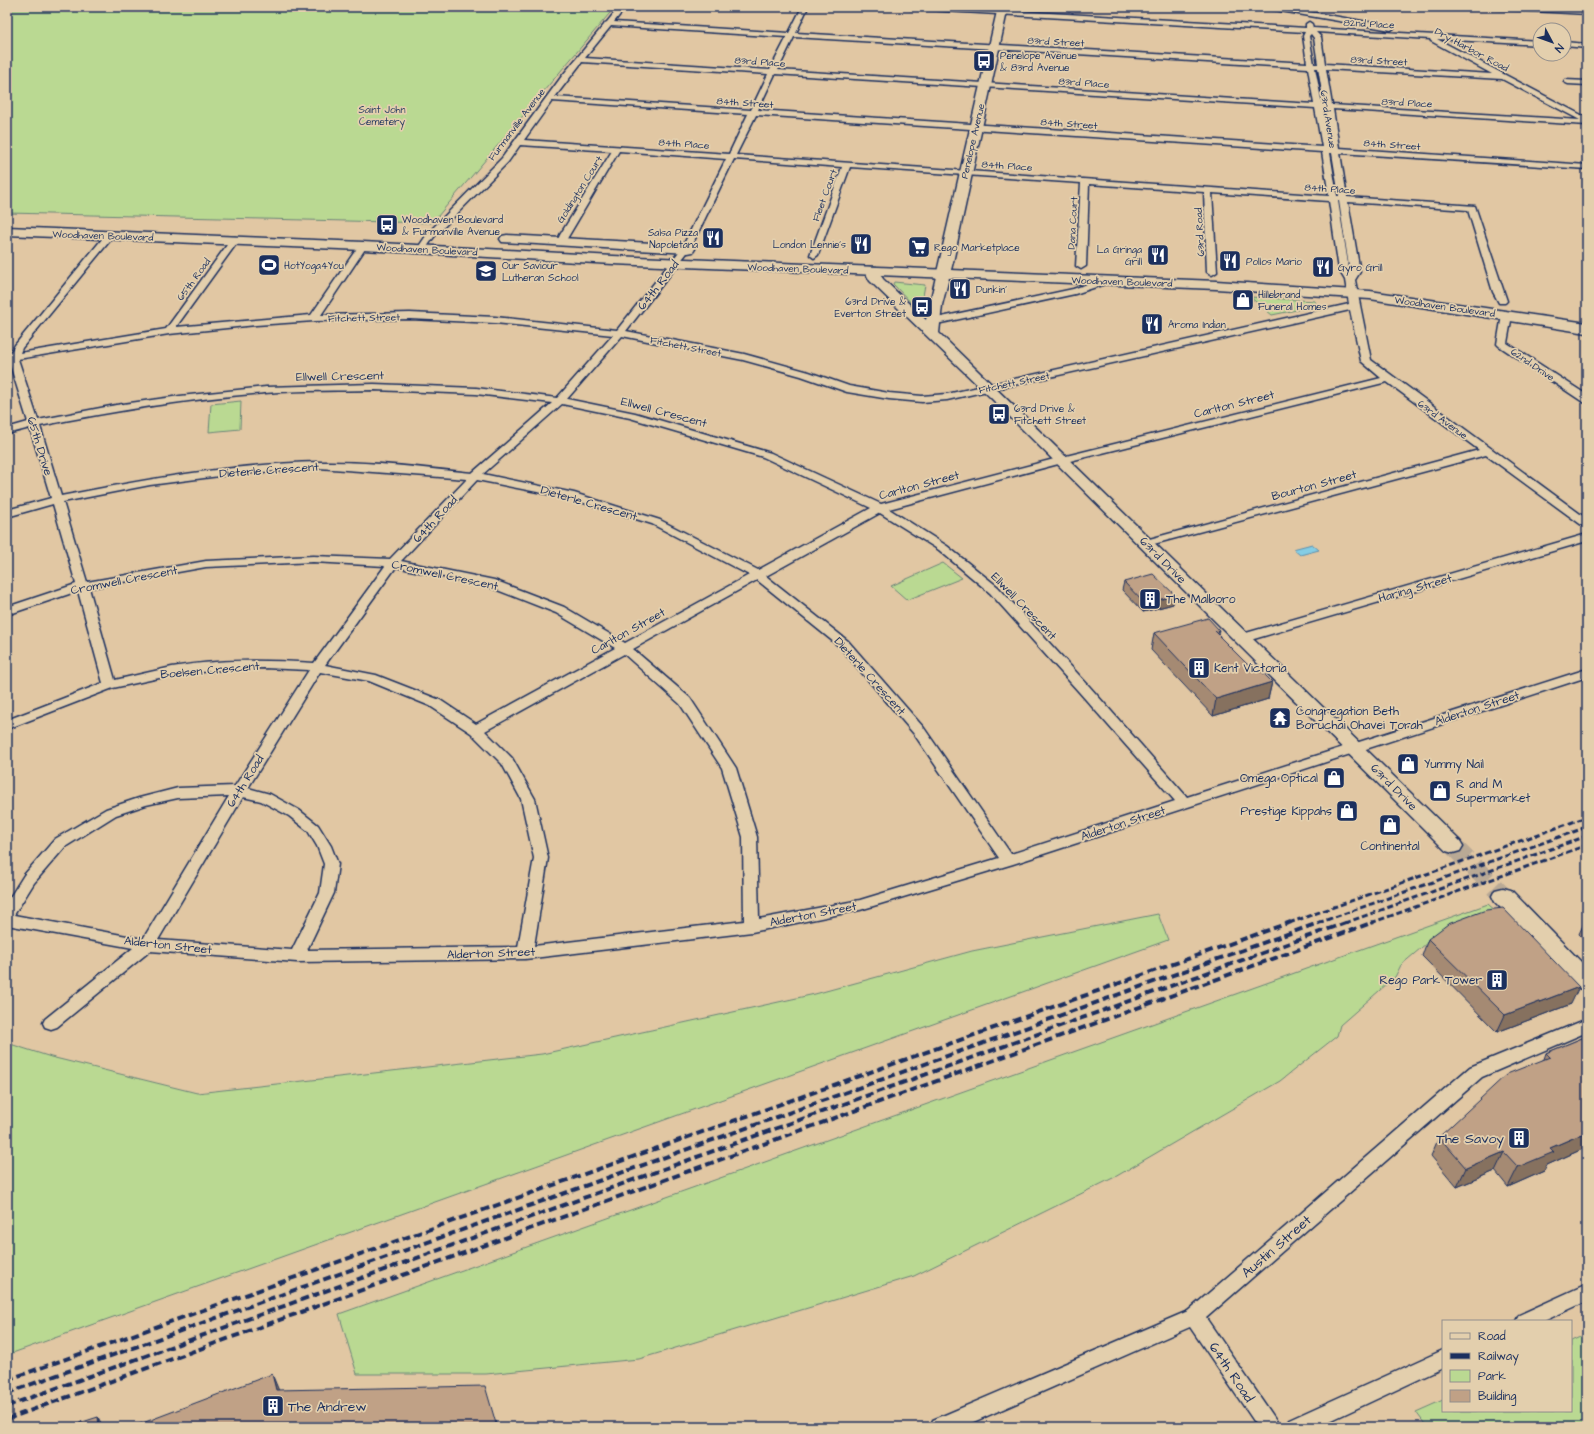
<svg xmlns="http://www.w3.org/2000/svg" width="1594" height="1434" font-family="'Architects Daughter',sans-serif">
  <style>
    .green { fill: #bad992; stroke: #6a8478 }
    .water { fill: #84cde4; stroke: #5a8eae }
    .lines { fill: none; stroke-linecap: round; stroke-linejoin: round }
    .secondary-tunnel { stroke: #b9a995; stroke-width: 19; stroke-dasharray: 19 10; stroke-linecap: butt }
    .street-casing { stroke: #1b2f5e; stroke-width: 3 }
    .secondary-casing { stroke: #1b2f5e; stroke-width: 3 }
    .primary-casing { stroke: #1b2f5e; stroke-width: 3 }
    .street { fill: #e3cfad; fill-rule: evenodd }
    .secondary { fill: #e3cfad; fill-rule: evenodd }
    .primary { fill: #e3cfad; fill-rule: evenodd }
    .rail-far1 { stroke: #1b2f5e; stroke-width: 3; stroke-dasharray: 6 3; stroke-linecap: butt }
    .rail { stroke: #1b2f5e; stroke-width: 4; stroke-dasharray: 8 4; stroke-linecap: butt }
    .wall { fill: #a58a73; stroke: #1b2f5e }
    .shaded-wall { fill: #86715e; stroke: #1b2f5e }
    .building { fill: #c0a186; stroke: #1b2f5e }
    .labels { text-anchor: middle; stroke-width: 3.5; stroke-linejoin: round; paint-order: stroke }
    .far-street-label { font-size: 10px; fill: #1b2f5e; stroke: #e3cfad }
    .far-poi-label { font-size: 10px; fill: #1b2f5e; stroke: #e3cfad; text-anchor: start }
    .far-park-label { font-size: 10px; fill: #2b4063; stroke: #e3cfad }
    .street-label { font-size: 12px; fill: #1b2f5e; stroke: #e3cfad }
    .poi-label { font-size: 12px; fill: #1b2f5e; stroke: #e3cfad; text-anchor: start }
    .near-poi-label { font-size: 14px; fill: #1b2f5e; stroke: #e3cfad; text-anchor: end }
    .near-street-label { font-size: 14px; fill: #1b2f5e; stroke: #e3cfad }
  </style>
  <rect width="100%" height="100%" fill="#e1c7a3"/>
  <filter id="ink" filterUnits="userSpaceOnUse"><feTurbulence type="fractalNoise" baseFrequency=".025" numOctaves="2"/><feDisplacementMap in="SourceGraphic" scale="8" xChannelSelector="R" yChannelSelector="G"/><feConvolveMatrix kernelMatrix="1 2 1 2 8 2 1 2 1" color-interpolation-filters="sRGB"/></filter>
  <g filter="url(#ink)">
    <!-- green -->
    <path class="green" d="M7,7H615L432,223L7,213Z
      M894,282L925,285L920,312L893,284Z
      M1250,297L1315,301L1316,306L1272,315Z
      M241,401L240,429L209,432L211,404Z
      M943,563L962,578L907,600L891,586Z
      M1488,904L1498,913L1440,932L1401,965L1395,977L1340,1025L1337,1036L1280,1081L1115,1177L914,1276L639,1359L486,1374H357L339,1314Z
      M1158,914L1168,940L7,1355V1043L51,1057L197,1093L542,1054L815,994L972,951Z
      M1587,1334V1427H1427L1416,1412L1443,1400V1411H1571V1341Z"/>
    <!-- water -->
    <path class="water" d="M1312,544L1319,550L1300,555L1293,549Z"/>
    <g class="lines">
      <!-- secondary-tunnel -->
      <path class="secondary-tunnel" d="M1453,846L1503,896"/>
      <!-- street casing -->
      <g class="street-casing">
        <path id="street" d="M619,7H626L614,22L789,33L802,7H808L796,33L1307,63L1303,36L1305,32L910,9L907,7H945L1306,28V24L1309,22L1312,24L1313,28L1540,41V45L1437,39L1587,118V125L1333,109L1339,148L1587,165V169L1340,153L1347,197L1475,206L1507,301L1505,303H1499L1493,292L1468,210L1348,202L1360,272L1355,280L1371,360L1587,519V527L1583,526L1486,455L1150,545H1142L1140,543L1142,541L1479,450L1387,382L1066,462L889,509L947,546L998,587L1089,686L1187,797L1587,669V677L1013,864L860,910L752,932L525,959L297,962L150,951L57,1027L51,1029L45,1027L43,1023L45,1019L133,948L7,925V902L24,875L55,839L106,809L139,798L178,788L235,786L309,670L264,668L230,669L173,675L113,688L7,729V720L103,683L78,591L7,615V607L76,584L53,504L7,517V510L51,498L30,428L7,434V428L28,422L9,361H7V355H9L15,345L107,233H113L114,235L113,237L22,348L20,353L166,329L232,238L235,237L239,240L176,327L311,315L360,244L363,243L367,246L321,315L410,313L495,317L617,330L682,248L726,159L619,151L565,242L561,245L557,242L560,235L612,151L520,145L508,162L434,237L424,251L421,252L417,249L428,233L502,158L562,76L604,25L605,23L607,22ZM611,26L787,37L770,70L585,58ZM1316,32L1430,39L1431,41L1492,74L1325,64L1321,37ZM1311,34L1314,38L1318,64H1314L1309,36ZM794,37L1308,68L1314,104L778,70ZM582,62L768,74L751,110L555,97ZM1315,68H1318L1324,104H1322ZM1326,69L1502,79L1580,120L1332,105ZM775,74L1315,108L1322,147L758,110ZM552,101L748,114L729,154L524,140ZM1323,109H1325L1331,148H1330ZM756,115L1322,152L1329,196L736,155ZM1330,153H1332L1339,196H1337ZM734,159L842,167L810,255L814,258L818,255L850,167L1081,183L1076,266L1081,269L1086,266L1089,184L1204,192L1207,272L1212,275L1217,272L1212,193L1329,201L1339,270L1345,280L1349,304L947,394L922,396L889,393L849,386L809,372L744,354L626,331L690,249ZM1338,201H1339L1350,273L1349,270ZM1350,310L1361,361L1381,378L1058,458L881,504L771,453L635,413L567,399L622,336L743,360L801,376L847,392L889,399L922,402L947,400ZM410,319L495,323L613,335L557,398L476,388L374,384L266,387L180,396L116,405L38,420L18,359L169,334L256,325L314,321ZM374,390L476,394L552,403L472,473C422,468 370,461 319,462C232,464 146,479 61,496L40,426C114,411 189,399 265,393C301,390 338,391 374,390ZM562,404L630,418L763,457L871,508L758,570L660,520L574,493L483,474ZM319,468L467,479L390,559L313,556L206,561L87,582L63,502L150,485L235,474ZM477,480L568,498L652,524L749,575L625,643L564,607L494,580L401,561ZM880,513L939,550L990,593L1079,692L1175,801L1011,854L924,728L848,641L766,576ZM313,562L385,566L314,663C266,660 219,659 172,667C153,671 134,676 115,680L89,588L206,567ZM396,567L487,586L556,613L615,648L476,724L440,700L376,675L325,665ZM757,580L840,647L914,734L999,858L860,900L759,919L757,837L736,768L690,698L633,649ZM624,654L680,704L722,768L743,837L744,921L534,946L548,858L535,799L512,758L485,731ZM320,672L369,681L430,706L471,733L502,764L521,799L534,858L518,947L307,950L334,893L338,864L331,846L318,825L299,810L270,794L248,788ZM229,796L143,939L14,915L34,883L65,847L116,815L146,805L178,798ZM243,797L261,801L289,816L308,831L317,846L324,864L320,893L292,950L158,940Z
          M1266,7H1281L1391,26L1394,28L1391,30L1269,9Z
          M1491,7H1532L1587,10V14L1494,9Z
          M1564,42L1587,44V48L1564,46Z
          M1565,80L1587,81V85L1568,84L1564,82Z
          M1108,277L1113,280L1111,282L1075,294L932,325L927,322L932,319L1073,289Z
          M1507,312L1512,315L1507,343L1587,395V403L1583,402L1499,346L1497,344L1502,315Z
          M1587,534V541L1247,641H1239L1237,638L1239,635Z
          M1587,1019V1032L1482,1077L1206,1318L1276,1420L1279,1427H1258L1190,1327L962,1427H930L933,1420L1188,1311L1470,1067Z
          M1587,1284V1301L1544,1321H1516L1519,1315Z
          M1443,1350V1368L1317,1427H1286L1289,1420Z"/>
      </g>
      <!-- secondary casing -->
      <g class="secondary-casing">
        <path id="secondary" d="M998,7H1008L953,262L942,305L939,333L1460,841L1463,846L1460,851L1453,853L1446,851L990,397L870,281L864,270L866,267H876L883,279L926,320Z
          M1503,888L1511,890L1587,968V991L1579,988L1495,902L1492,896L1495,890Z"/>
      </g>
      <!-- primary casing -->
      <g class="primary-casing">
        <path id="primary" d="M7,227L363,242L613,256L1216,281L1370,291L1587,323V333L1370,299L1216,289L613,264L363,250L7,235Z
          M507,235L688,245L693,246L695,249L693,252L688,253L502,242L500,239L502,236Z"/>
      </g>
      <!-- street -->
      <use href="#street" class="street"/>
      <!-- secondary -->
      <use href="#secondary" class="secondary"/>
      <!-- primary -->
      <use href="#primary" class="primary"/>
      <!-- rail-far1 -->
      <path class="rail-far1" d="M1289,923L1587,817
        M1318,923L1587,827
        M1345,923L1587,836
        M1371,923L1587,845"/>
      <!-- rail -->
      <path class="rail" d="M7,1380L1291,922
        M7,1393L1321,922
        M7,1406L1348,922
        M7,1419L1374,922"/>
    </g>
    <!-- wall -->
    <path class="wall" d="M1124,582L1173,604L1143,612L1122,590Z
      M1219,630L1218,634L1220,636V637L1249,666L1272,682L1268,699L1213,716L1151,650L1154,633Z
      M1587,920V942L1579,934L1585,921Z
      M1428,939L1571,1004L1497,1032L1422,956Z
      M1587,1036V1147L1547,1165L1544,1171L1508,1187L1495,1171L1457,1187L1431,1156L1439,1137L1544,1059L1546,1053Z"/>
    <!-- shaded-wall -->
    <path class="shaded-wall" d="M1175,595L1173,604L1143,612L1145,604Z
      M1272,682L1268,699L1213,716L1216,699Z
      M1579,987L1571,1004L1497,1032L1505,1015Z
      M1587,1132V1147L1547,1165L1544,1171L1508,1187L1518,1167L1550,1148Z
      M1504,1152L1495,1171L1457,1187L1466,1168Z
      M272,1374L282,1398L276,1390Z
      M98,1417L103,1427H99Z"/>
    <!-- building -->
    <path class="building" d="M1153,574L1175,595L1145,604L1124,582Z
      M1208,618L1219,630L1215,631L1220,636H1219L1249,666L1256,671L1260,670L1272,682L1216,699L1154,633Z
      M1503,908L1579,987L1505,1015L1428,939L1448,924L1486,910Z
      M1587,1036V1132L1550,1148L1554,1152L1518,1167L1504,1152L1466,1168L1439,1137L1507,1074L1550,1057L1546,1053Z
      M272,1374L276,1390L485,1386L497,1427H132Z
      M98,1417L99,1427H67Z"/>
  </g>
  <!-- icons -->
  <defs>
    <g id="bus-square" transform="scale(1.15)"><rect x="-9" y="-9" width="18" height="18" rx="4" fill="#1b2f5e" stroke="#e3cfad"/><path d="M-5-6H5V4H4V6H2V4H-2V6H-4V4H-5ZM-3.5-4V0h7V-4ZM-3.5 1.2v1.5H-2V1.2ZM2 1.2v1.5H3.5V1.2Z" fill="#fff"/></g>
    <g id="restaurant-square" transform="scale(1.15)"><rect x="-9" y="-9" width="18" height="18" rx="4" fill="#1b2f5e" stroke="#e3cfad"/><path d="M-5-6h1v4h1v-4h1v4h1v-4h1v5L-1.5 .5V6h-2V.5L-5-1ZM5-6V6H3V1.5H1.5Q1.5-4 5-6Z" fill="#fff"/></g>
    <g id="supermarket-square" transform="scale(1.15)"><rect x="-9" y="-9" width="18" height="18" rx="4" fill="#1b2f5e" stroke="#e3cfad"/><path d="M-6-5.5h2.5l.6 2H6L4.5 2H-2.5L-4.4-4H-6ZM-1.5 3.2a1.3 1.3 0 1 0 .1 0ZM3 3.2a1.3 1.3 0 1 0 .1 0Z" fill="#fff"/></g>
    <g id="stadium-square" transform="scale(1.15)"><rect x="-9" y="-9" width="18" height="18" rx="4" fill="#1b2f5e" stroke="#e3cfad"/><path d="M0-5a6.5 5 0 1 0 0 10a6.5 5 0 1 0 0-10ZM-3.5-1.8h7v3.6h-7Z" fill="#fff"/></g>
    <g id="school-square" transform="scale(1.15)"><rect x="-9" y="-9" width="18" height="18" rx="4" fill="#1b2f5e" stroke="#e3cfad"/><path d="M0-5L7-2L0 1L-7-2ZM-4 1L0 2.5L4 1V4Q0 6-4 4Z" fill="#fff"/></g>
    <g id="shop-square" transform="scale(1.15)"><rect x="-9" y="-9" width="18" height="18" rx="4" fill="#1b2f5e" stroke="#e3cfad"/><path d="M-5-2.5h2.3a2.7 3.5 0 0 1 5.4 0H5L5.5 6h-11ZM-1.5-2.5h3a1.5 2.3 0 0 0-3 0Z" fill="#fff"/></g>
    <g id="building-square" transform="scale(1.15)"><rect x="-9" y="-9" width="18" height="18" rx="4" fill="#1b2f5e" stroke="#e3cfad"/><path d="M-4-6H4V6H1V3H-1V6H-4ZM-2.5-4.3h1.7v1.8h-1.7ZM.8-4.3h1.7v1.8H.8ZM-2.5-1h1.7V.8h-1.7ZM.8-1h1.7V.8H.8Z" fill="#fff"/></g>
    <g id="temple-square" transform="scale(1.15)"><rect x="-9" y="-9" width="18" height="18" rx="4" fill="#1b2f5e" stroke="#e3cfad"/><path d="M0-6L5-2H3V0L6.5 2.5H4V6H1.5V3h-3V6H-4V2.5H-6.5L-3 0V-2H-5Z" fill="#fff"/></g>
  </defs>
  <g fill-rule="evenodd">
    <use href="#bus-square" x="984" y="61"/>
    <use href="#bus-square" x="387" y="225"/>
    <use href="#restaurant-square" x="713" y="238"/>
    <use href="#restaurant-square" x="861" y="244"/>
    <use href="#supermarket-square" x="919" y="247"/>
    <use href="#restaurant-square" x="1158" y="255"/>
    <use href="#restaurant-square" x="1230" y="261"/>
    <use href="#stadium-square" x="269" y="265"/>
    <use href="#restaurant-square" x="1323" y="267"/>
    <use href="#school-square" x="486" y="271"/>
    <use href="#restaurant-square" x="960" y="289"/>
    <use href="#shop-square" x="1243" y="300"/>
    <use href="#bus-square" x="922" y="307"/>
    <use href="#restaurant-square" x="1152" y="324"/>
    <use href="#bus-square" x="999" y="414"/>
    <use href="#building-square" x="1150" y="599"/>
    <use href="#building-square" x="1199" y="668"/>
    <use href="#temple-square" x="1280" y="718"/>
    <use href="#shop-square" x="1408" y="764"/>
    <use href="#shop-square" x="1334" y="778"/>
    <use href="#shop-square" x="1440" y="791"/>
    <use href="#shop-square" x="1347" y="811"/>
    <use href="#shop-square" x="1390" y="825"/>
    <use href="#building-square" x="1497" y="980"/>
    <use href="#building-square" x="1519" y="1138"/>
    <use href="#building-square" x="273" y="1406"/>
  </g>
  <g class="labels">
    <!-- far-street labels -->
    <g class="far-street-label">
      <text transform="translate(1369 23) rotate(3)" y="4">82nd Place</text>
      <text transform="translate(1056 41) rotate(3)" y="4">83rd Street</text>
      <text transform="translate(1472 49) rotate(28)" y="4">Dry Harbor Road</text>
      <text transform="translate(1379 60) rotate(3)" y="4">83rd Street</text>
      <text transform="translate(760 61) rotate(4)" y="4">83rd Place</text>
      <text transform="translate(1084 82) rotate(4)" y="4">83rd Place</text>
      <text transform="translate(745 102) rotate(4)" y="4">84th Street</text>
      <text transform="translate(1407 102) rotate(3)" y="4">83rd Place</text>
      <text transform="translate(1329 119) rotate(81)" y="4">63rd Avenue</text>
      <text transform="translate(1069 123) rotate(4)" y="4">84th Street</text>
      <text transform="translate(516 124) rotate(-53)" y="4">Furmanville Avenue</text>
      <text transform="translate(972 141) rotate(-77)" y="4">Penelope Avenue</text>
      <text transform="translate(684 143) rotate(4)" y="4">84th Place</text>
      <text transform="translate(1392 144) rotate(4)" y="4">84th Street</text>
      <text transform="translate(1007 165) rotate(4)" y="4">84th Place</text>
      <text transform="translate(1330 188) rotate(4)" y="4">84th Place</text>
      <text transform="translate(579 189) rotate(-58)" y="4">Goldington Court</text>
      <text transform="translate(824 195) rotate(-70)" y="4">Fleet Court</text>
      <text transform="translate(1072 223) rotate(-87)" y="4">Dana Court</text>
      <text transform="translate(1199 232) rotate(-93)" y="4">63rd Road</text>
      <text transform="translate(103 235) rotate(2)" y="4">Woodhaven Boulevard</text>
      <text transform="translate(427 249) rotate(3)" y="4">Woodhaven Boulevard</text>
      <text transform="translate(798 268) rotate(2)" y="4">Woodhaven Boulevard</text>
      <text transform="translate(193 279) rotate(-54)" y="4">65th Road</text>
      <text transform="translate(1122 281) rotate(2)" y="4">Woodhaven Boulevard</text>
      <text transform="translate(1445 306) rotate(8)" y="4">Woodhaven Boulevard</text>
      <text transform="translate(364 317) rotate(-1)" y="4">Fitchett Street</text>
      <text transform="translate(686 346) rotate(11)" y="4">Fitchett Street</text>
      <text transform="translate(1533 364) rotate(34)" y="4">62nd Drive</text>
      <text transform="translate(1014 382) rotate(-12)" y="4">Fitchett Street</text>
      <text transform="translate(1443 419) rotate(36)" y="4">63rd Avenue</text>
    </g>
    <!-- far-poi labels -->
    <g class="far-poi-label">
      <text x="1000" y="59">Penelope Avenue<tspan x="1000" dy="12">&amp; 83rd Avenue</tspan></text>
      <text x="402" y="223">Woodhaven Boulevard<tspan x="402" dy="12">&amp; Furmanville Avenue</tspan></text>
      <text x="698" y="236" text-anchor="end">Salsa Pizza<tspan x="698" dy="12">Napoletana</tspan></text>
      <text x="846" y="248" text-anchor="end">London Lennie's</text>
      <text x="934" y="251">Rego Marketplace</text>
      <text x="1142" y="253" text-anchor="end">La Gringa<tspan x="1142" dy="12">Grill</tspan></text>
      <text x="1246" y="265">Pollos Mario</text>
      <text x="284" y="269">HotYoga4You</text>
      <text x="502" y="269">Our Saviour<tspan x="502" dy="12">Lutheran School</tspan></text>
      <text x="1338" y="271">Gyro Grill</text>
      <text x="976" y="293">Dunkin'</text>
      <text x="1258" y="298">Hillebrand<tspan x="1258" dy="12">Funeral Homes</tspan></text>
      <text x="906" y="305" text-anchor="end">63rd Drive &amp;<tspan x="906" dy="12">Everton Street</tspan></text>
      <text x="1168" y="328">Aroma Indian</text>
      <text x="1014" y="412">63rd Drive &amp;<tspan x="1014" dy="12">Fitchett Street</tspan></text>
    </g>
    <!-- far-park labels -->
    <g class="far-park-label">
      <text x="382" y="113">Saint John<tspan x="382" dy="12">Cemetery</tspan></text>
    </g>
    <!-- street labels -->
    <g class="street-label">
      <text transform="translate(658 285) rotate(-52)" y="4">64th Road</text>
      <text transform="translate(340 376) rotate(-1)" y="4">Ellwell Crescent</text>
      <text transform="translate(1234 404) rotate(-14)" y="4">Carlton Street</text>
      <text transform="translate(664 412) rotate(15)" y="4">Ellwell Crescent</text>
      <text transform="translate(40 446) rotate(73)" y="4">65th Drive</text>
      <text transform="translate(269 470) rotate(-4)" y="4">Dieterle Crescent</text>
      <text transform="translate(919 485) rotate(-15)" y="4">Carlton Street</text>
      <text transform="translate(1314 485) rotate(-15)" y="4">Bourton Street</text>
      <text transform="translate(589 503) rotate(16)" y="4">Dieterle Crescent</text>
      <text transform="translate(435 519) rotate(-47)" y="4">64th Road</text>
      <text transform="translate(1163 560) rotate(45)" y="4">63rd Drive</text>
      <text transform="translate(445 575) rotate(12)" y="4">Cromwell Crescent</text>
      <text transform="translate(124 580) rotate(-11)" y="4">Cromwell Crescent</text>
      <text transform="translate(1415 588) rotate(-16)" y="4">Haring Street</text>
      <text transform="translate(1024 606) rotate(46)" y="4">Ellwell Crescent</text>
      <text transform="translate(628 631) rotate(-29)" y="4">Carlton Street</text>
      <text transform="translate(210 670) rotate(-5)" y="4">Boelsen Crescent</text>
      <text transform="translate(870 676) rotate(48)" y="4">Dieterle Crescent</text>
      <text transform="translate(1477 708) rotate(-18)" y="4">Alderton Street</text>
      <text transform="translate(245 781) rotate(-58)" y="4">64th Road</text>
      <text transform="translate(1394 787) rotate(45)" y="4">63rd Drive</text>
      <text transform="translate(1123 823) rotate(-18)" y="4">Alderton Street</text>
      <text transform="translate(813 914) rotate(-11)" y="4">Alderton Street</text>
      <text transform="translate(168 945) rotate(6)" y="4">Alderton Street</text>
      <text transform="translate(491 953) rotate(-2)" y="4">Alderton Street</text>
    </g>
    <!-- poi labels -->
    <g class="poi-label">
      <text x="1166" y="603">The Malboro</text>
      <text x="1214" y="672">Kent Victoria</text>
      <text x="1296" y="715">Congregation Beth<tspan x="1296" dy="14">Boruchai Ohavei Torah</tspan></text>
      <text x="1424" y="768">Yummy Nail</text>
      <text x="1318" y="782" text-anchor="end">Omega Optical</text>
      <text x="1456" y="788">R and M<tspan x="1456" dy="14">Supermarket</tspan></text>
      <text x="1332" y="815" text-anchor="end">Prestige Kippahs</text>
      <text x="1390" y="850" text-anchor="middle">Continental</text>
      <text x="1482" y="984" text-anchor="end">Rego Park Tower</text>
    </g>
    <!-- near-poi labels -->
    <g class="near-poi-label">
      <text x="1504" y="1143">The Savoy</text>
      <text x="288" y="1411" text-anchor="start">The Andrew</text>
    </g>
    <!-- near-street labels -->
    <g class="near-street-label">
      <text transform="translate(1276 1246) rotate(-41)" y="5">Austin Street</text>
      <text transform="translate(1232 1372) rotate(56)" y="5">64th Road</text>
    </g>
  </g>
  <!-- margin -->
  <rect width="1594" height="1434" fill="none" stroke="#e3cfad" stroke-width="24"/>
  <rect x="12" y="12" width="1570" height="1410" fill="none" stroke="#1b2f5e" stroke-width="1.5" filter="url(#ink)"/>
  <!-- legend -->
  <rect x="1442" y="1320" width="130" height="92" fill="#e3cfad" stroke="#938f8d"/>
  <rect x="1450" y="1333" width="20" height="6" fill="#e3cfad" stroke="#938f8d"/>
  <text x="1478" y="1340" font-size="12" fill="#1b2f5e">Road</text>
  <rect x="1450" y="1353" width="20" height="6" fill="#1b2f5e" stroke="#938f8d"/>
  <text x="1478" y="1360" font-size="12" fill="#1b2f5e">Railway</text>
  <rect x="1450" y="1370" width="20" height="12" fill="#bad992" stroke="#938f8d"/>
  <text x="1478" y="1380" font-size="12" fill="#1b2f5e">Park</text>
  <rect x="1450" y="1390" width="20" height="12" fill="#c0a186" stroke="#938f8d"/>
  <text x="1478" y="1400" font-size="12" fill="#1b2f5e">Building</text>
  <!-- north arrow -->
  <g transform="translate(1552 42) rotate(131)"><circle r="19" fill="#e3cfad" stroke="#938f8d"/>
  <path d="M0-3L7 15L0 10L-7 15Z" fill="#1b2f5e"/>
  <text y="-6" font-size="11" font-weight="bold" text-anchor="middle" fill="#1b2f5e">N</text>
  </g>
</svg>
